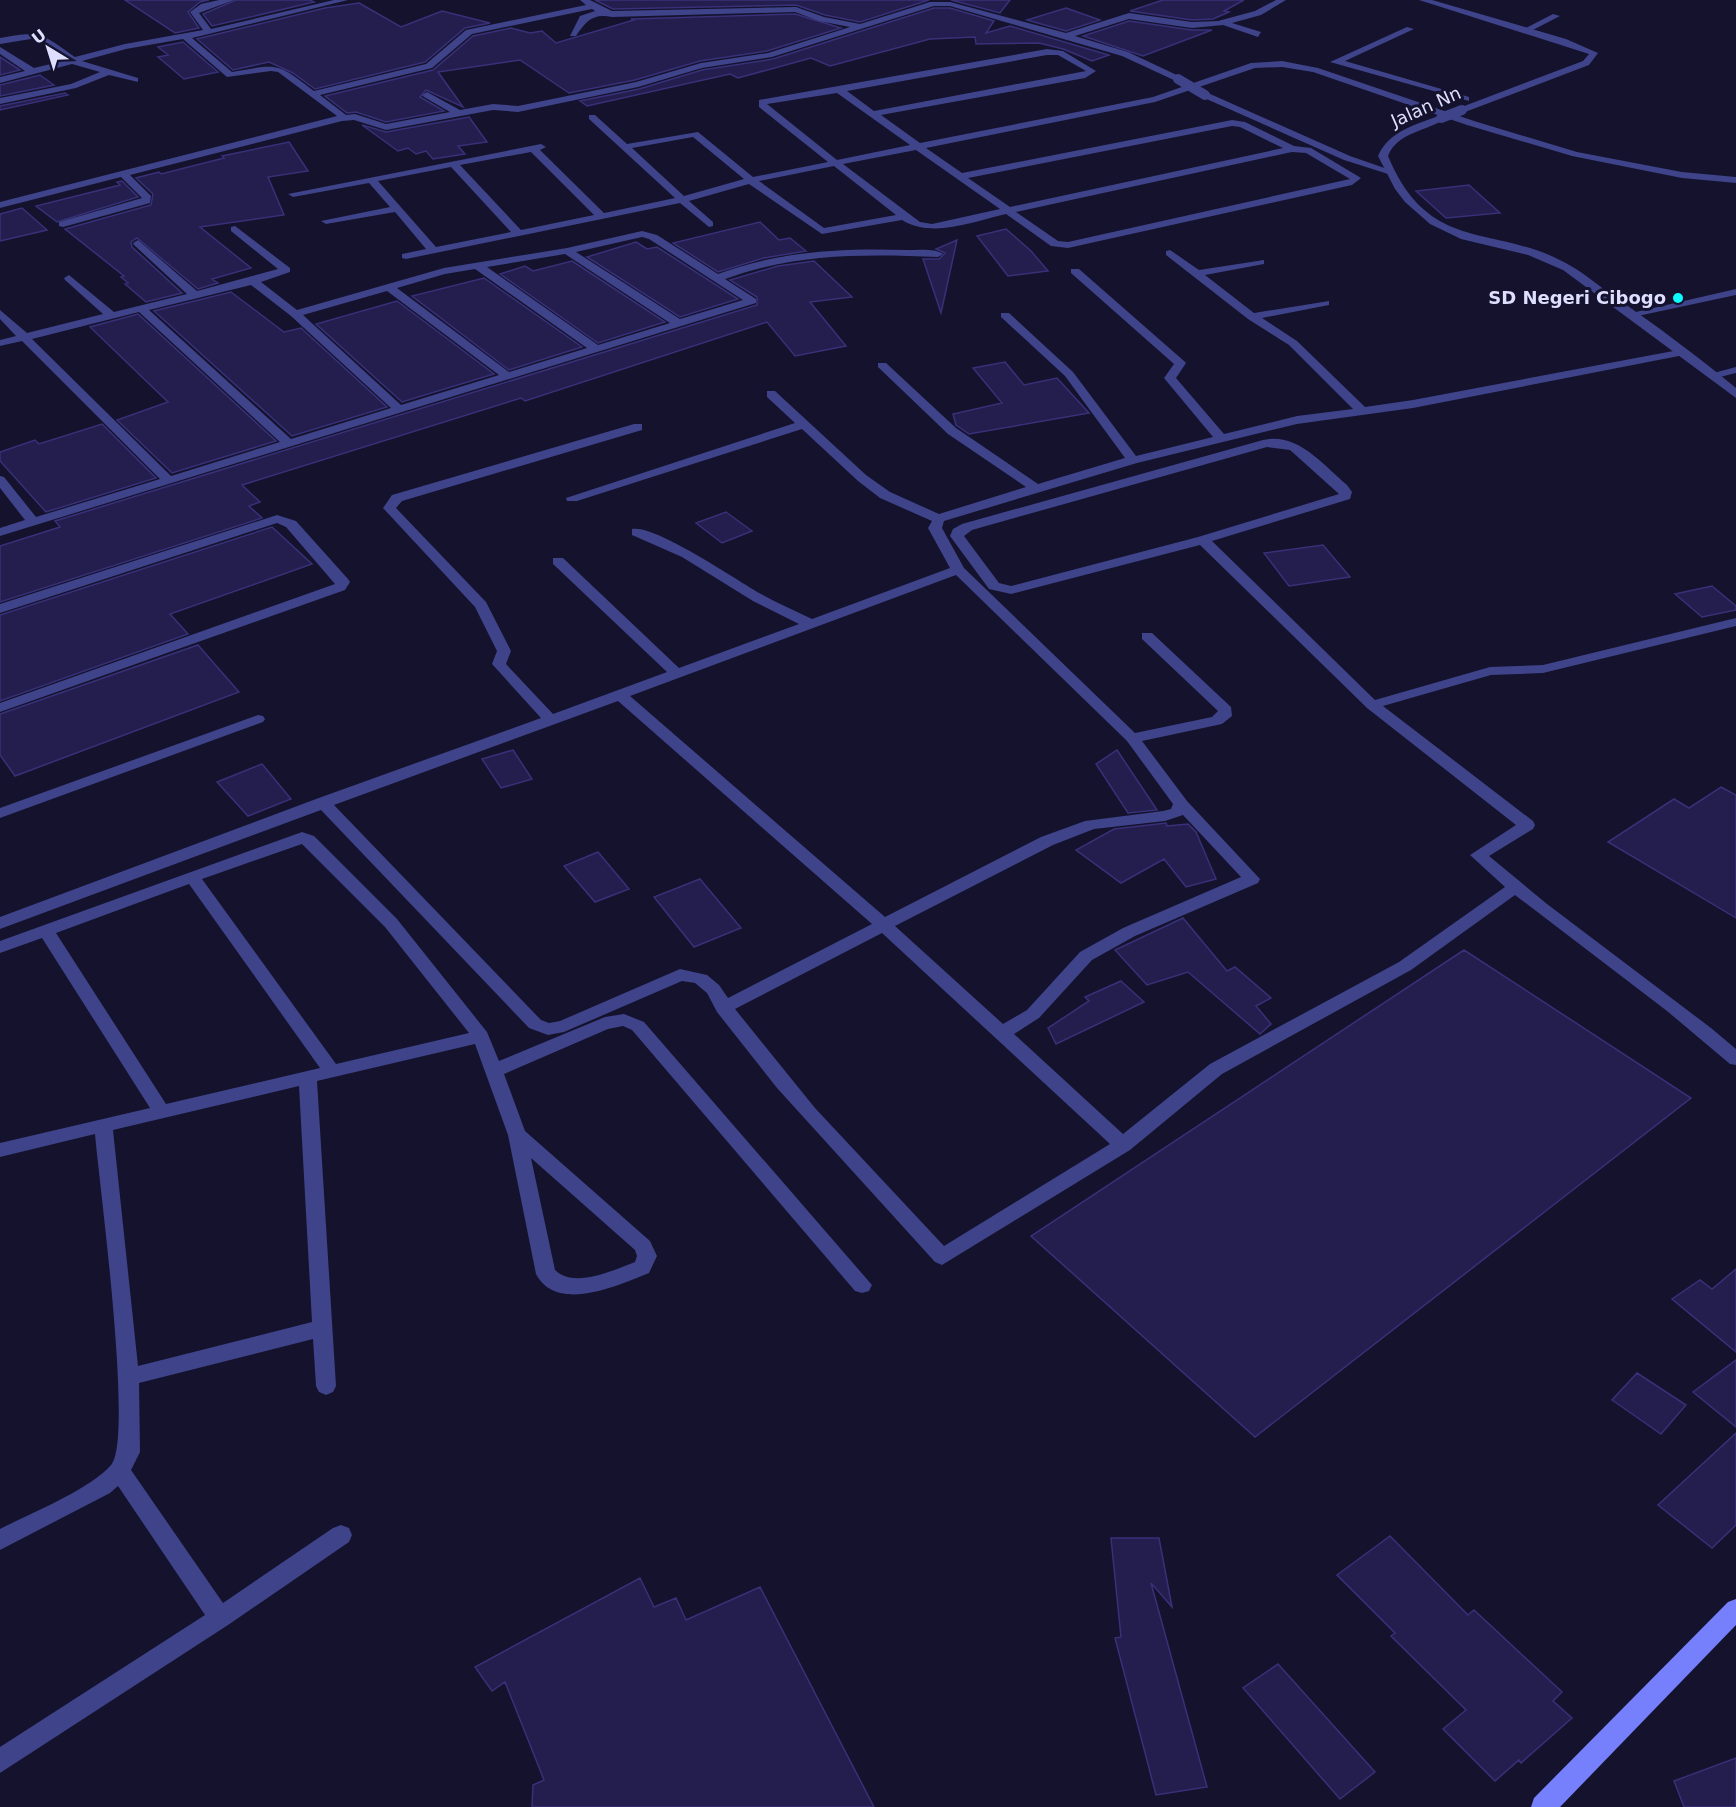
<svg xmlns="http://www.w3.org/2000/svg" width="1736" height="1807" font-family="'DejaVu Sans',sans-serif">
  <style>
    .building { fill: #231e4d; stroke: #383179; stroke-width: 1.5 }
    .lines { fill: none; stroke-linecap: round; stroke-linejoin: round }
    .service { fill: #3e438a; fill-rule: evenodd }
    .minor { fill: #3e438a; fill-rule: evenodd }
    .tertiary { fill: #3e438a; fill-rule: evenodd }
    .secondary { fill: #7680fd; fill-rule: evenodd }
    .minor-bridge { stroke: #3e438a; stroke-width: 10 }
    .tertiary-bridge { stroke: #3e438a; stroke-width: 10 }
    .poi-dot { fill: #0dfbfc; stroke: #14122c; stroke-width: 2 }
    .labels { text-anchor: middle; stroke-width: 6; stroke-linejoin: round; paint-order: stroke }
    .far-street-label { font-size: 18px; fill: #dedeff; stroke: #14122c }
    .far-poi-label { font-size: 18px; font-weight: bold; fill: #dedeff; stroke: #14122c; text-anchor: end }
  </style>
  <rect width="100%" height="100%" fill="#14122c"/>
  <!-- building -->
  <path class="building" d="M125,0H209L200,2L188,12L199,28L175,33Z
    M236,0H310L314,2L212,26L203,14Z
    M595,0H929L860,22L825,15L796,5L613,9Z
    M951,0H1010L1000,13Z
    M1163,0H1244L1224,11L1229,12L1213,19L1192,20L1130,11Z
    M359,3L401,27L442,11L490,23L465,28L425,62L315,89L293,73L269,62L233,70L197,39L325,8Z
    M934,8H950L994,21L986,33L1010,26L1109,55L1092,61L1063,49L1039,43L976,44L975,37L930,39L830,66L811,58L738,78L730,74L587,106L580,101L639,89L702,70L773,59Z
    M1066,8L1100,20L1066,31L1027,20Z
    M795,14L841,28L767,51L700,61L635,80L569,93L520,60L438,72L463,107L426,90L420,97L444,111L386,122L356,112L347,113L325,96L433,70L473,36L511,28L530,33L542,31L556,43L634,20L631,19Z
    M1129,21L1192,30H1212L1143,56L1083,36Z
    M183,42L218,72L184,79L158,57L168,55L158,47Z
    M0,57L20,70L0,75Z
    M40,75L54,85L0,96V85Z
    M65,93L68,95L0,110V106Z
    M469,117L487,142L458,146L465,154L433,159L426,151L416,154L408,148L398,151L362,125L386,132Z
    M289,142L308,171L268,177L284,215L200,227L251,268L212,279L218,283L198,289L137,238L131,242L132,247L182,293L146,302L125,284L128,283L121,277L124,276L65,229L151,205L153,194L136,178L159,172L161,174L224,158L222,156Z
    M122,181L138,197L57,222L36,206L120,185L117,182Z
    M1469,185L1500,213L1446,218L1416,191Z
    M22,208L47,230L0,241V214Z
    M760,222L779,240L790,238L806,251L764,258L718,272L673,243Z
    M1006,229L1031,251L1048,271L1008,276L977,236Z
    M957,240L941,313L923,259H939L945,253L936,249Z
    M636,242L647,249L657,247L738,299L680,317L587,257Z
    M572,261L665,322L598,343L500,274L525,266L533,271Z
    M814,261L852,297L810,302L846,346L795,356L767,322L525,401L521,398L242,485L260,502L249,506L262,518L0,602V546L60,527L55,521L757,305V297L730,280L778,266Z
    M484,278L582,347L509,370L412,296Z
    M231,292L284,332L301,328L387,407L292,436L154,311Z
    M397,301L494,374L402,402L316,324Z
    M138,314L276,441L172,473L117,420L168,402L90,327Z
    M1005,362L1024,385L1057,378L1089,413L969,434L956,425L953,414L1002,403L973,368Z
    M102,424L156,478L46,512L0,461V452L35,440L39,444Z
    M726,512L752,531L722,543L696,523Z
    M272,527L312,564L170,614L188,634L0,701V615Z
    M1323,545L1350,577L1289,586L1264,553Z
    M1712,586L1736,606V610L1702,617L1675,594Z
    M198,645L239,692L15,776L0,755V714Z
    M513,750L532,779L501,788L482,759Z
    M1117,750L1157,810L1128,813L1096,764Z
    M262,764L291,799L248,816L217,782Z
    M1721,787L1736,795V918L1608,842L1674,799L1689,808Z
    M1166,823L1167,826L1188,824L1196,832L1216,879L1186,887L1164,859L1121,883L1076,850L1114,829Z
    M598,852L629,889L595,902L564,866Z
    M700,879L741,928L694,947L654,897Z
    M1183,918L1227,971L1235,967L1271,998L1256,1006L1271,1024L1260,1034L1188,972L1147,985L1115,950Z
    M1464,950L1691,1098L1255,1437L1031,1236Z
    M1121,981L1144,1002L1056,1044L1048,1028L1089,1001L1085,997Z
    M1736,1269V1352L1672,1299L1700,1280L1712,1289Z
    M1736,1360V1427L1693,1392Z
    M1637,1373L1686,1405L1661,1434L1612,1400Z
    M1736,1433V1525L1712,1548L1658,1505Z
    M1390,1536L1468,1615L1474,1610L1562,1692L1553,1701L1572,1718L1521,1763L1519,1760L1495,1781L1443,1729L1466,1710L1391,1636L1395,1633L1337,1575Z
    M1111,1538H1159L1172,1607L1151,1583L1207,1787L1156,1795L1115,1638L1121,1637Z
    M640,1578L654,1607L676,1598L686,1620L760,1587L874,1807H532L533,1785L544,1780L505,1682L492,1691L475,1667Z
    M1278,1664L1375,1772L1340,1799L1243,1688Z
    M1736,1758V1807H1684L1674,1781Z"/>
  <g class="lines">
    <!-- service -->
    <path class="service" d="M1736,289V295L1633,317L1627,314Z"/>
    <!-- minor -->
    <path class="minor" d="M219,0H234L199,13L211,29L334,0H348L192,38L232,72C279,64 276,62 314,91L426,64L466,30L586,5L580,0H590L612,11L796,7L824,17L860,24L930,2H950L1066,33L1129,13L1192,22L1218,21L1255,11L1276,0H1286L1261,15L1232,23L1261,32L1258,37L1223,25L1192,28L1129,19L1075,36L1128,52L1181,77V81L1178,82L1122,56L950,6H934L772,57L702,68L638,87L518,112L493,110L386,130L354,120L342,121L130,175L151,196L150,203L63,227L59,226V222L142,198L121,177L0,208V202L337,116L278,72L271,71L227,77L183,39L126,49L82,61L138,78V82L109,75L76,88L0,104V98L71,84L100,72L72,64L0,83V77L25,71L0,54V47L34,68L67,60L37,38L0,44V38C42,30 42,34 75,57L125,44L203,30L190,12L201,4ZM592,9L595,11L580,16L570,36H576C586,21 593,13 612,17L795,12L819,21L850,27L768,53L701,63L636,82L518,106L493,104L460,110L427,92L422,95L424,97L450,112L386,124L355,114L346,115L320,95L432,68L472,34Z
      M1553,14L1560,16L1529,32L1522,30Z
      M1407,27L1414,29L1345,61L1469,97V101L1330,62Z
      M1047,49L1063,51L1096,71L1085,78L881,115L920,143L1153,97L1251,63L1282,61L1318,68L1474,121L1577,152L1682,172L1736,177V183L1682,178L1572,156L1467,125L1313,72L1282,67L1255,68L1155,102L926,148L962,173L1232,120L1245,122L1294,146L1311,148L1361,178L1352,185L1068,248L1051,246L1006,214C974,221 933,239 902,220L822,234L749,184L689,201L713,222V226L709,227L680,203L406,259L402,258V254L426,249L395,212L326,224L321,221L390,207L369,183L293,197L288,194L541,144L546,147L540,150L604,213L675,198L589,119V115H595L627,144L698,132L753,177L828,162L759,107V100ZM1047,55H1058L1086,71L874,111L847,91ZM837,93L910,145L837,160L767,104ZM1232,126L1240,127L1283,148L1010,207L968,178ZM693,137L744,179L684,196L632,148ZM916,150L1000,209L932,224L920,222L843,164ZM531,152L594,215L521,230L460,165ZM1292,152L1306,153L1350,179L1068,242L1058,241L1016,212ZM834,166L896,215L824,228L759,181ZM451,167L511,232L436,247L378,181Z
      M1202,93H1208L1350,156L1393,171L1388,174L1344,160L1202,97Z
      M235,226L290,268V272L261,282L297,310L444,268L567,248L642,231L657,235L718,274C780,251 842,248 908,250C918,250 935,248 943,254L938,257C865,254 795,253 725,279L756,299V303L0,536V528L25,520L0,488V476L4,477L36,517L160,479L22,341L0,346V340L16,336L0,319V310L27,333L103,314L65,280L64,278L69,275L114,312L187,294L134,245L133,243L138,240L197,291L278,269L231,231V227ZM642,237L649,239L743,300L680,319L576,252ZM565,254L670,323L598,345L487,267ZM475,269L587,348L509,372L397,288L445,274ZM251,285L291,316L391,408L291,439L149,310ZM387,291L499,375L401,405L303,315ZM139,312L280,442L171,476L32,339Z
      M1170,250L1199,270L1264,260V264L1205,275L1254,313L1329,301V305L1262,318L1297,341L1365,407L1413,400L1684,349L1690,352L1684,355L1413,408L1297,424L1137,463L944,521L942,528L964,568L1135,733L1212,717L1218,711L1142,639V633H1152L1231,707L1232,716L1222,724L1142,741L1187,801L1260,879L1258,883L1135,936L1092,960L1039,1018L1014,1034L1123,1134L1210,1064L1399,962L1505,887L1470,855L1516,825L1367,708L1200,545L1011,594L989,589L950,536L953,529L962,524L1263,440C1298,432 1323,465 1347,485L1352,492L1350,499L1212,541L1375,700L1490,667L1543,665L1736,618V626L1543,673L1491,675L1383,706L1533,821L1535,825L1533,829L1489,856L1547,904L1711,1028L1736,1049V1065L1730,1064L1667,1011L1515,895L1411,970L1222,1074L1130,1150L942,1265L935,1262L777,1088L717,1012L707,993L695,983L682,981L564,1032L548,1035L529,1028L321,810L0,929V917L316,799L541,718L492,664L497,651L475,607L383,508L392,495L634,424H642V430L402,501L396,508L486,602L511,651L506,664L553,714L667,672L553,564V558H563L679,668L799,624L753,601L682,557L632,535V529C655,524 738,581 761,594C777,603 795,611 812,619L950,568L928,528L932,521L880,498L858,481L802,429L577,501H567L566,498L795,423L767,397V391H775L866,475L890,492L939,514L1026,487L948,434L878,367V363H886L956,428L1038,484L1125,458L1065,376L1001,317V313H1009L1073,372L1136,456L1213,437L1164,378L1174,364L1071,273V269H1079L1184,361L1186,363L1176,378L1224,434L1297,416L1353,409L1289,345L1248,319L1166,255V251ZM1267,447L1290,450L1339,494L1198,537L1011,586L999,583L964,536L972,530ZM956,575L1127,741L1173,804L1171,809L1163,811L1085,821L1041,837L885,917L630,696ZM618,701L872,924L728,998L719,985L707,975L680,969L560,1021L549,1023L541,1020L334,805ZM1183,815L1241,877L1123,928L1080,952L1027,1010L1003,1024L895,926L1053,845L1094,829L1165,821ZM882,933L1110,1144L944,1246L815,1108L735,1009Z
      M1736,367V373L1712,379L1706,375Z
      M277,515L296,521L348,579L350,582L345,590L0,712V703L335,584L286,527L277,523L0,613V604Z
      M258,715L263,716L265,719L263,722L0,818V808Z
      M302,832L314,836L397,919L487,1032L499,1061L605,1017L624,1014L644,1022L872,1285L869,1291L862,1293L855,1291L632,1030L623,1026L608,1029L504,1074L525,1131L650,1241L657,1256L649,1273C619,1285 557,1314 536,1274L508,1135L475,1044L317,1081L336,1386L333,1392L326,1395L319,1392L316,1386L313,1339L139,1383L140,1452L131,1470L223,1603L333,1528L341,1525L349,1528L352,1535L349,1542L228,1625L0,1773V1747L205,1615L118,1486L110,1493L0,1550V1529C31,1513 89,1490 111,1465C134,1440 99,1182 95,1134L0,1157V1143L150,1108L42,938L0,953V941ZM302,844L385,927L469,1033L336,1064L202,879ZM189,884L320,1068L166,1104L56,933ZM299,1086L312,1322L138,1366L113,1130ZM531,1158L635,1250L637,1256L635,1262C614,1270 574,1289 555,1270Z"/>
    <!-- tertiary -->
    <path class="tertiary" d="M1419,0H1432L1566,39L1598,53L1589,65L1465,112H1459V108L1583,61L1589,54Z
      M1438,116L1446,118C1427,132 1398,131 1388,156C1430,257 1497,222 1571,266C1587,275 1600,287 1615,297C1657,326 1697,356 1736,388V398L1563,270L1528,255L1461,239L1430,224L1405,202L1395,189L1378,156C1389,131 1415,125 1438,116Z"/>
    <!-- secondary -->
    <path class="secondary" d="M1736,1599V1625L1560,1807H1531L1534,1798L1728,1602Z"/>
    <!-- minor-bridge -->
    <path class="minor-bridge" d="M1178,79L1205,95"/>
    <!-- tertiary-bridge -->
    <path class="tertiary-bridge" d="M1441,118L1462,110"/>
  </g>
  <!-- markers -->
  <circle class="poi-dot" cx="1678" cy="298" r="6"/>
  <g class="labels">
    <!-- far-street labels -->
    <g class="far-street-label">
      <text transform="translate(1426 107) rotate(-24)" y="6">Jalan Nn</text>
    </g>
    <!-- far-poi labels -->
    <g class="far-poi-label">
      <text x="1666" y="304">SD Negeri Cibogo</text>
    </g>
  </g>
  <!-- north arrow -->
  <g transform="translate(48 48) rotate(322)" stroke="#14122c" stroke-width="4.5" paint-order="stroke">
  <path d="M0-4.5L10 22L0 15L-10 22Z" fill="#dedeff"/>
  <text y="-9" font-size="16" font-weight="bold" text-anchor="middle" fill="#dedeff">U</text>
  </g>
</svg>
